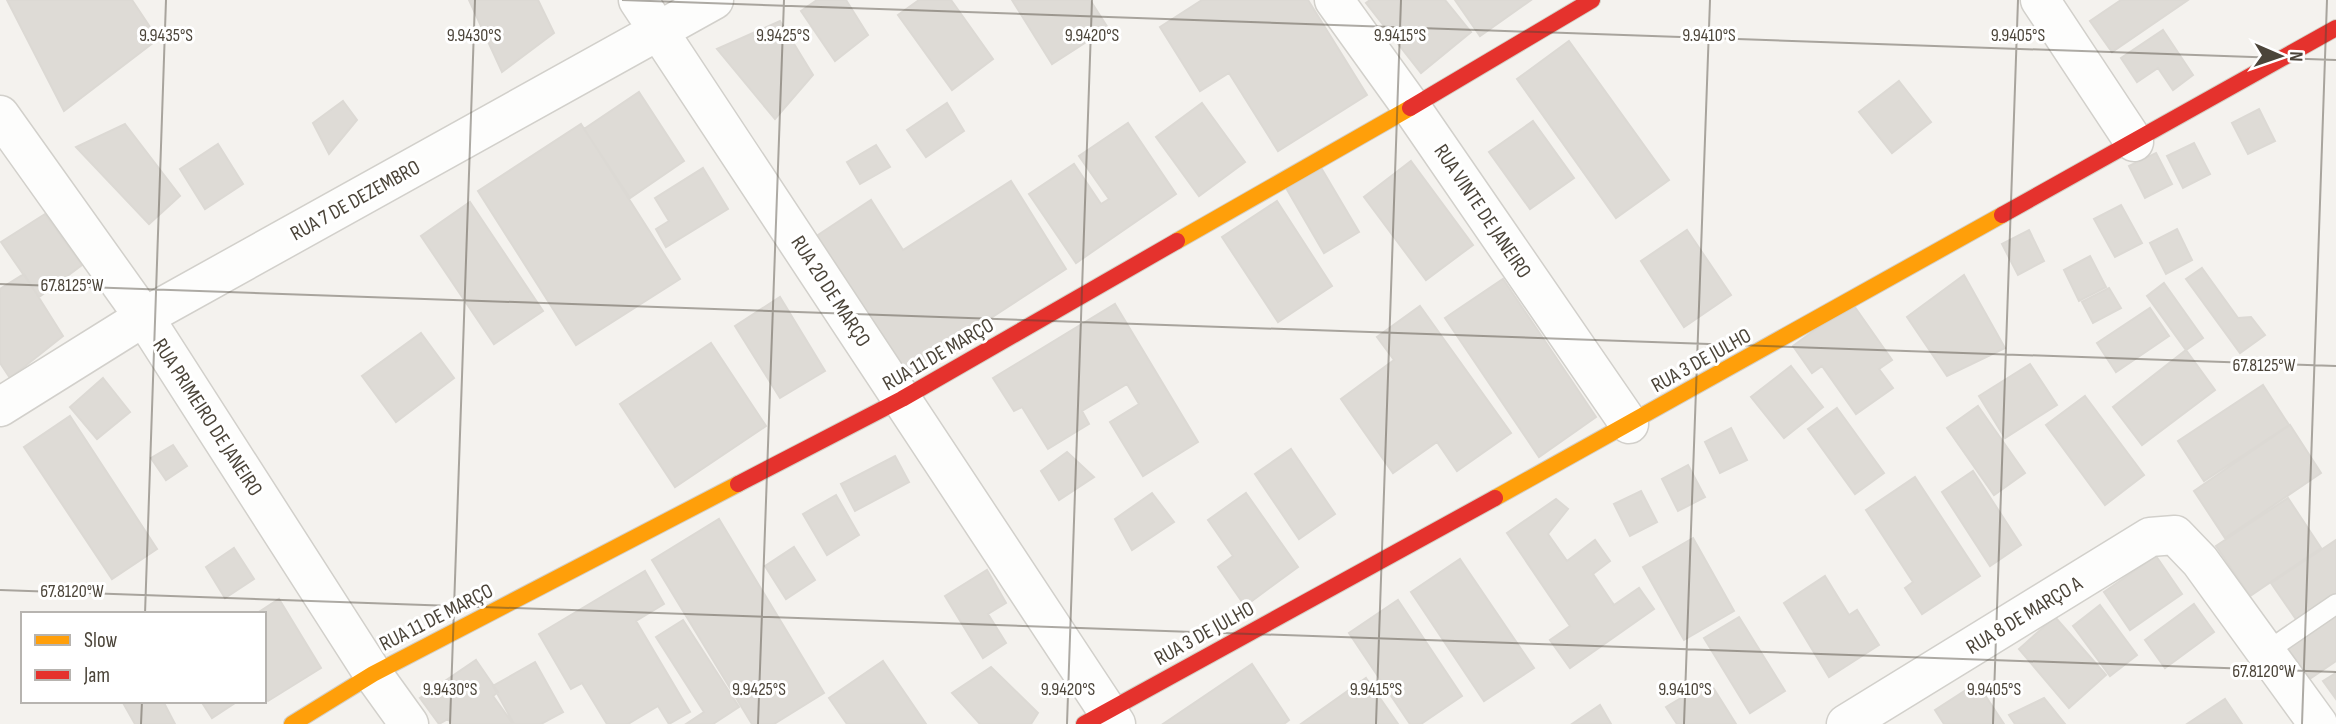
<svg xmlns="http://www.w3.org/2000/svg" width="2336" height="724" font-family="'Sofia Sans Condensed',sans-serif">
  <style>
    .building { fill: #dedbd6; stroke: #dcd9d4; stroke-width: 2 }
    .lines { fill: none; stroke-linecap: round; stroke-linejoin: round }
    .lane-casing { stroke: #d2d0cb; stroke-width: 22 }
    .street-casing { stroke: #d2d0cb; stroke-width: 41 }
    .slow-casing { stroke: #d3cfc5; stroke-width: 18 }
    .jam-casing { stroke: #d3cfc5; stroke-width: 18 }
    .lane { stroke: #fdfdfc; stroke-width: 19 }
    .street { stroke: #fdfdfc; stroke-width: 38 }
    .slow { stroke: #ff9f0a; stroke-width: 16 }
    .jam { stroke: #e5322d; stroke-width: 16 }
    .ticks { fill: none; stroke: #4b4439; stroke-width: 2; stroke-opacity: 0.45 }
    .labels { text-anchor: middle; stroke-width: 6; stroke-linejoin: round; paint-order: stroke }
    .street-label { font-size: 21px; fill: #4b4439; stroke: #fff }
    .ticks-label { font-size: 18px; text-anchor: middle; fill: #4b4439; stroke: #fff; stroke-width: 6; stroke-linejoin: round; paint-order: stroke }
  </style>
  <rect width="100%" height="100%" fill="#f4f2ee"/>
  <!-- building -->
  <path class="building" d="M7,0H132L158,39L64,111Z
    M469,0H538L554,33L502,72Z
    M817,0H846L868,35L835,61L801,11Z
    M919,0H951L993,59L952,90L898,15Z
    M1012,0H1090L1108,28L1052,64Z
    M1202,0H1308L1367,95L1278,151L1229,73L1200,91L1160,27Z
    M1370,0H1445L1471,32L1421,73L1366,3Z
    M1455,0H1531L1480,36Z
    M2121,0H2188L2112,52L2090,21Z
    M780,21L813,75L775,119L717,49Z
    M2163,30L2193,75L2173,90L2158,68L2137,82L2121,58Z
    M1569,41L1669,180L1616,218L1517,79Z
    M1899,81L1931,122L1892,153L1859,112Z
    M639,92L684,161L630,198L584,129Z
    M343,101L357,120L329,154L313,123Z
    M947,103L964,131L926,157L907,130Z
    M1202,103L1245,162L1199,196L1156,137Z
    M2259,109L2275,141L2248,154L2232,123Z
    M1533,121L1574,178L1530,209L1489,152Z
    M1128,123L1176,194L1076,263L1029,194L1074,164L1101,204L1109,199L1079,156Z
    M125,124L180,196L149,224L76,147Z
    M581,124L680,279L576,345L478,191Z
    M2194,143L2210,174L2183,188L2167,156Z
    M218,144L243,184L205,209L180,169Z
    M876,145L890,167L860,184L847,162Z
    M2156,153L2172,184L2145,198L2129,166Z
    M1411,161L1473,245L1426,280L1364,197Z
    M1320,166L1359,232L1324,253L1285,186Z
    M703,168L728,209L666,247L656,229L669,221L655,198Z
    M1011,181L1066,269L903,375L815,237L871,200L903,250Z
    M1277,201L1332,286L1278,322L1222,237Z
    M470,202L543,311L494,344L421,236Z
    M2121,205L2142,243L2115,257L2094,219Z
    M45,214L82,265L39,297L1,242Z
    M2177,229L2192,260L2166,274L2150,243Z
    M1687,230L1731,295L1684,327L1641,261Z
    M2029,230L2044,261L2018,275L2002,244Z
    M2090,256L2106,287L2079,301L2064,270Z
    M2202,268L2238,318L2251,317L2265,335L2240,353L2186,279Z
    M24,274L63,336L10,378L0,363V289Z
    M1964,275L2005,348L1947,376L1907,317Z
    M1503,279L1596,417L1539,457L1445,318Z
    M2164,283L2203,338L2186,350L2147,296Z
    M2109,288L2121,308L2093,323L2082,302Z
    M780,297L825,371L780,398L735,326Z
    M1852,303L1892,360L1879,369L1893,388L1856,414L1822,366L1812,373L1793,346Z
    M1115,304L1198,442L1143,476L1110,422L1139,404L1127,384L1082,411L1089,424L1048,449L1022,407L1014,411L993,378Z
    M1420,306L1511,433L1457,471L1437,442L1393,473L1341,399L1394,360L1377,337Z
    M2150,308L2169,336L2116,372L2097,343Z
    M421,333L454,378L396,422L362,376Z
    M711,343L766,426L675,487L620,404Z
    M2186,350L2215,390L2142,445L2113,407Z
    M2030,364L2057,405L2005,438L1979,396Z
    M1791,366L1823,407L1784,438L1751,397Z
    M103,378L130,412L97,439L70,407Z
    M2263,385L2289,425L2204,481L2178,441Z
    M2085,396L2144,475L2105,505L2046,425Z
    M1978,406L2025,473L1994,495L1947,428Z
    M1837,408L1884,473L1855,494L1808,429Z
    M70,416L157,549L112,579L24,447Z
    M2290,425L2321,473L2225,538L2194,491Z
    M1731,428L1747,460L1720,473L1705,442Z
    M173,445L187,466L166,480L151,458Z
    M1291,449L1335,514L1299,539L1255,474Z
    M1067,452L1094,477L1059,500L1041,471Z
    M895,456L909,482L855,511L841,484Z
    M1688,465L1705,497L1678,511L1662,479Z
    M1973,471L2021,545L1990,566L1942,492Z
    M1915,477L1980,576L1922,614L1905,588L1913,582L1866,510Z
    M1641,491L1657,522L1630,536L1614,504Z
    M1152,493L1174,522L1132,550L1115,519Z
    M1246,493L1298,567L1245,606L1218,567L1233,556L1208,520Z
    M836,495L859,535L827,555L803,514Z
    M2288,498L2321,548L2250,596L2216,546Z
    M1556,499L1568,509L1548,534L1567,561L1595,540L1610,561L1593,574L1614,605L1639,588L1654,609L1570,668L1550,640L1570,626L1507,533Z
    M719,519L824,693L774,724H752L652,560Z
    M1693,538L1734,611L1684,640L1643,567Z
    M2336,540V601L2300,625L2271,583Z
    M794,547L815,580L786,599L765,566Z
    M234,548L254,579L225,598L206,567Z
    M2156,556L2182,594L2130,630L2104,592Z
    M1460,559L1534,668L1484,701L1411,592Z
    M987,570L1006,603L988,614L1006,643L983,658L945,596Z
    M645,571L664,604L636,621L690,712L669,724L658,706L628,724H607L582,683L571,689L539,634Z
    M1825,576L1849,615L1857,610L1879,645L1829,677L1784,603Z
    M279,599L321,668L268,701L264,695V614H256Z
    M1398,600L1462,696L1421,724H1410L1349,633Z
    M2194,604L2214,632L2165,668L2145,640Z
    M2100,605L2137,655L2110,676L2073,626Z
    M2330,609L2336,618V661L2305,682L2279,645Z
    M1739,617L1785,691L1750,713L1704,638Z
    M2055,617L2106,675L2069,708L2019,649Z
    M683,620L739,707L713,724H686L704,712L656,637Z
    M476,660L498,692L493,696L513,724H452L448,719L439,724L420,698Z
    M883,661L926,724H847L829,698Z
    M535,662L563,712L541,724H514L493,686Z
    M1252,664L1289,720L1284,724H1163Z
    M991,667L1038,713L1031,724H980L952,693Z
    M2336,673V699L2323,681Z
    M1366,678L1398,724H1301Z
    M1709,681L1736,724H1677L1666,707Z
    M1977,683L2004,724H1944L1935,710Z
    M2044,698L2065,724H2015L2009,715Z
    M2225,699L2242,724H2187Z
    M122,701H163L175,724H135Z
    M201,701H238L212,718Z
    M1600,705L1611,724H1572Z"/>
  <g class="lines">
    <!-- lane casing -->
    <g class="lane-casing">
      <path id="lane" d="M2266,652L2336,604"/>
    </g>
    <!-- street casing -->
    <g class="street-casing">
      <path id="street" d="M638,0L1116,724
        M1334,0L1411,107L1629,424
        M2040,0L2134,142
        M0,115L144,317L373,674L409,724
        M0,407L144,317L714,0
        M1846,724L2150,537L2175,535L2200,561L2318,724"/>
    </g>
    <!-- slow casing -->
    <g class="slow-casing">
      <path id="slow" d="M1177,241L1410,108
        M1495,498L2002,215
        M292,724L373,674L738,484"/>
    </g>
    <!-- jam casing -->
    <g class="jam-casing">
      <path id="jam" d="M1410,108L1592,0
        M2002,215L2336,28
        M738,484L902,399L1177,241
        M1084,724L1495,498"/>
    </g>
    <!-- lane -->
    <use href="#lane" class="lane"/>
    <!-- street -->
    <use href="#street" class="street"/>
    <!-- slow -->
    <use href="#slow" class="slow"/>
    <!-- jam -->
    <use href="#jam" class="jam"/>
  </g>
  <!-- ticks -->
  <path class="ticks" d="M622,0L2336,60M0,284L2336,366M0,590L2336,672M145,614L166,0M141,724L142,701M450,724L475,0M758,724L784,0M1067,724L1092,0M1376,724L1401,0M1684,724L1710,0M1993,724L2018,0M2302,724L2327,0"/>
  <g class="labels">
    <!-- street labels -->
    <g class="street-label">
      <text transform="translate(355 200) rotate(-29)" y="7">RUA 7 DE DEZEMBRO</text>
      <text transform="translate(1483 211) rotate(56)" y="7">RUA VINTE DE JANEIRO</text>
      <text transform="translate(831 291) rotate(57)" y="7">RUA 20 DE MARÇO</text>
      <text transform="translate(938 354) rotate(-30)" y="7">RUA 11 DE MARÇO</text>
      <text transform="translate(1701 360) rotate(-29)" y="7">RUA 3 DE JULHO</text>
      <text transform="translate(208 417) rotate(57)" y="7">RUA PRIMEIRO DE JANEIRO</text>
      <text transform="translate(2024 615) rotate(-31)" y="7">RUA 8 DE MARÇO A</text>
      <text transform="translate(436 617) rotate(-27)" y="7">RUA 11 DE MARÇO</text>
      <text transform="translate(1204 633) rotate(-29)" y="7">RUA 3 DE JULHO</text>
    </g>
  </g>
  <g class="ticks-label">
    <text x="166" y="41">9.9435°S</text>
    <text x="474" y="41">9.9430°S</text>
    <text x="783" y="41">9.9425°S</text>
    <text x="1092" y="41">9.9420°S</text>
    <text x="1400" y="41">9.9415°S</text>
    <text x="1709" y="41">9.9410°S</text>
    <text x="2018" y="41">9.9405°S</text>
    <text x="72" y="291">67.8125°W</text>
    <text x="2264" y="371">67.8125°W</text>
    <text x="72" y="597">67.8120°W</text>
    <text x="2264" y="677">67.8120°W</text>
    <text x="450" y="695">9.9430°S</text>
    <text x="759" y="695">9.9425°S</text>
    <text x="1068" y="695">9.9420°S</text>
    <text x="1376" y="695">9.9415°S</text>
    <text x="1685" y="695">9.9410°S</text>
    <text x="1994" y="695">9.9405°S</text>
  </g>
  <!-- legend -->
  <rect x="21" y="612" width="245" height="91" fill="#ffffff" stroke="#b7b4b0" stroke-width="2"/>
  <rect x="35" y="635" width="35" height="10" fill="#ff9f0a" stroke="#b7b4b0" stroke-width="2"/>
  <text x="84" y="647" font-size="21" fill="#4b4439">Slow</text>
  <rect x="35" y="670" width="35" height="10" fill="#e5322d" stroke="#b7b4b0" stroke-width="2"/>
  <text x="84" y="682" font-size="21" fill="#4b4439">Jam</text>
  <!-- north arrow -->
  <g transform="translate(2280 56) rotate(92)" stroke="#ffffff" stroke-width="5" paint-order="stroke">
  <path d="M0-5L12 26L0 18L-12 26Z" fill="#4b4439"/>
  <text y="-10" font-size="19" font-weight="bold" text-anchor="middle" fill="#4b4439">N</text>
  </g>
</svg>
